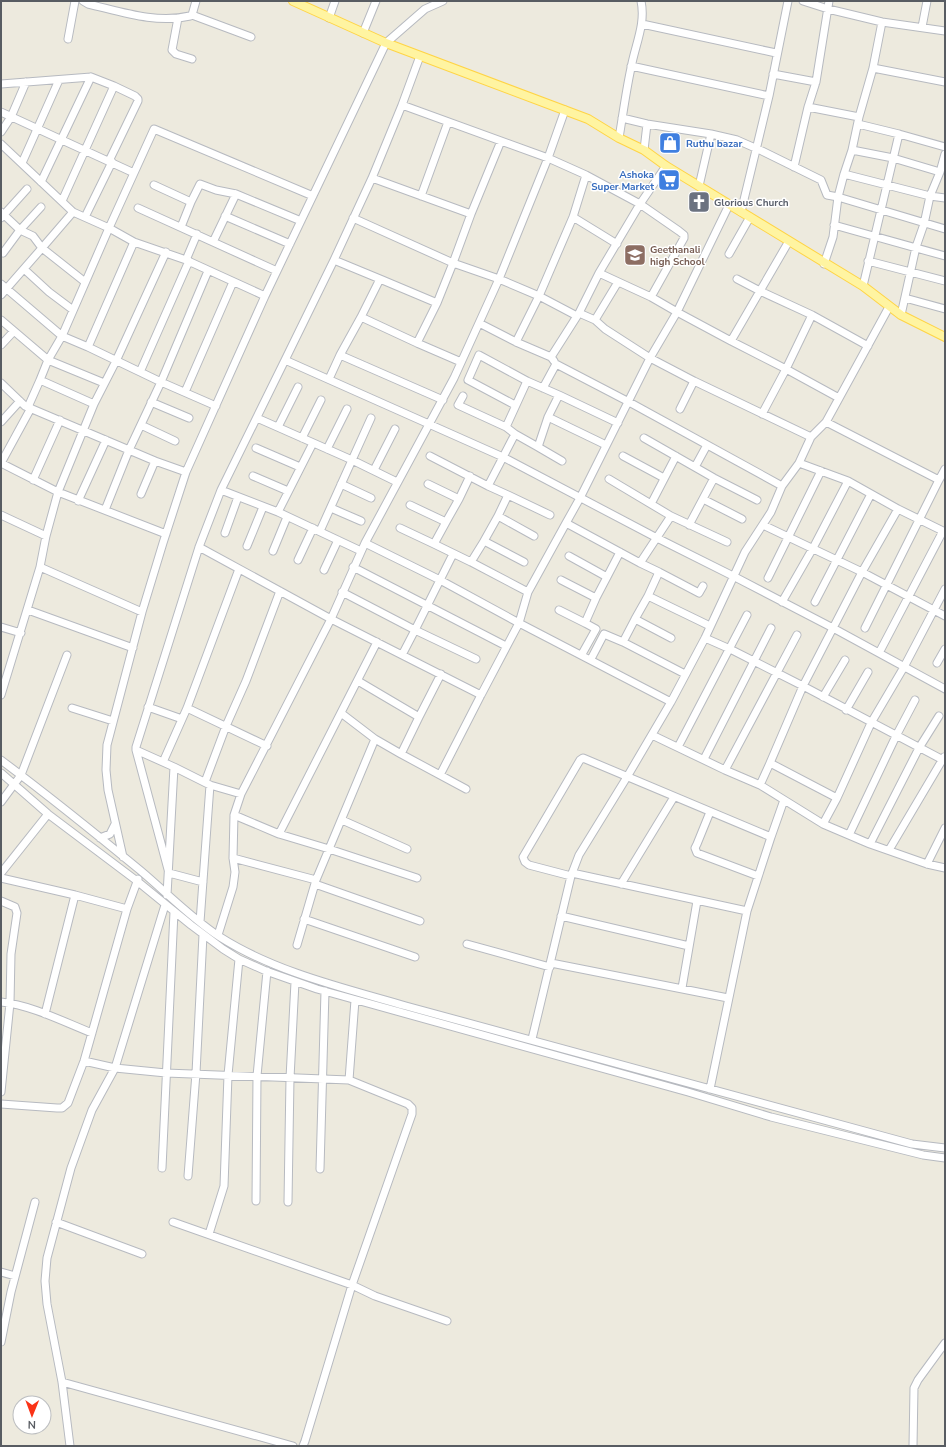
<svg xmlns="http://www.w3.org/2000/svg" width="946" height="1447" font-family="'Nunito Sans',sans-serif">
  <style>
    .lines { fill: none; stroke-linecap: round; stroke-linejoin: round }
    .minor-casing { stroke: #b7bac0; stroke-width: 9 }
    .major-casing { stroke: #ffd445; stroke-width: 10 }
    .minor { stroke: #fff; stroke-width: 7 }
    .major { stroke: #fff4a1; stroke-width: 8 }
    .labels { text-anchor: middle; stroke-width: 3; stroke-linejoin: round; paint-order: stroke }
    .shop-label { font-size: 10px; font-weight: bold; fill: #366cbe; stroke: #fff; text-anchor: start }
    .worship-label { font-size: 10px; font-weight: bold; fill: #5b616d; stroke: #fff; text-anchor: start }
    .education-label { font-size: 10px; font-weight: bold; fill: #785e54; stroke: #fff; text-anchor: start }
  </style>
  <rect width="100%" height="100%" fill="#edeade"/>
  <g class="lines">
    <!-- minor casing -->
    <g class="minor-casing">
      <path id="minor" d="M83,1L88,4C122,12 156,24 190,16L192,15L196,1
        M803,1L828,9L882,22L945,31
        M192,15L251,37
        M178,18L172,50L176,54L192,59
        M329,18L335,1
        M642,24L776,53
        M922,27L927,1
        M363,33L376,1
        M68,39L75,1
        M420,56L402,105L548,158L499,279L454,378L365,543L440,580L453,554
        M631,66L769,96
        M873,68L945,82
        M773,74L816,82
        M1,84L91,77L114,86L135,96L138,99V101L109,161
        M402,105L372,178L471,214L501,141
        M808,107L859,117
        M565,110L548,158L586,175L640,204L599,273L579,313
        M1,112L134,173
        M622,118L647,124L711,134L737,140L762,151L821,180L827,195L838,197L844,174L930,196L940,172L945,154
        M858,124L899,134L945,147
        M1,132L11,117L26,82
        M619,138C623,114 626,91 631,68C635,45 646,24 641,1
        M1,144L73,212L109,228L62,336L48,360L40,380
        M644,150L647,124
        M852,150L893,158L940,172
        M22,163L59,80
        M794,167L808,107L816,82L829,1
        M844,174L852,150L859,117L873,68L882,22
        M41,182L91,77
        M154,185L191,202
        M699,186L711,134
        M421,196L448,122
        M62,201L114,86
        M729,205L677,312L731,341L789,241
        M138,208L277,271
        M1,212L20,230L33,236L42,248L73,212
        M741,212L769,96L788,1
        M471,214L453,263L499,279L539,296L577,316
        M225,216L290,244
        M85,217L112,162
        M573,217L617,244
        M1,218L27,189
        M353,218L453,263L437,303
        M834,225L945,256
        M181,227L191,202L200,184L216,190L236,194L301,221
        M213,242L236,194
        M3,253L20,230L41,207
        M729,254L750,217
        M186,260L197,234
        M334,260L380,279L361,317L417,343L461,362
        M868,261L945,281
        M824,264L833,237L838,197L945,229
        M24,269L49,292L73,310
        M380,279L437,303L417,343
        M737,279L760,291L812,315L868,346
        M1,284L62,336L88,347L161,382L216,406
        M863,286L899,134
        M1,295L42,248L85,282
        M265,296L186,260L134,242L109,228L154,129L313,196
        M651,297L684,238V235L679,231L640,204L666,166
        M905,298L945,309
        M812,315L786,369L839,398
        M901,315L916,247L924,224L930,196L945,198
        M1,320L48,360L104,383
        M595,320L618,282
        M479,323L516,342L551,357L554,361
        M731,341L786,369L762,414
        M516,342L539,296L573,217L586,175
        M1,345L14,331
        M88,347L134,242
        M340,355L361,317
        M551,357L579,313L595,320L605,329L650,358L677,312L651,297L599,273
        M285,360L334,260L372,178
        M140,372L189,261
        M329,379L340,355L443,400
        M527,381L559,395L548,417L538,447L515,434L506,427Z
        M1,383L25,406L155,461L186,472
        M543,388L556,364L629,402L782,486
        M185,392L233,282
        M559,395L618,423
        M463,396L458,405L506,427
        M151,402L189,418
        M515,405L468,380L479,355L527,381
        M28,407L40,380L94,404
        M31,408L1,463L58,492L94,404L116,361L166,252
        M680,409L694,381
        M548,417L606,445
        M257,418L352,460L397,482
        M1,422L20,401
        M826,422L939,480L945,469
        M141,425L175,441
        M278,427L298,387
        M302,438L321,400
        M644,438L714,478L757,500
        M538,447L562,461
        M256,448L300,467
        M327,449L347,409
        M430,456L488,486
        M623,456L664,478
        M799,463L848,481L898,509L945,532
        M695,467L707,445
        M374,470L395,429
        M253,476L288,491
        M609,479L671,516L727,542
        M33,480L60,420
        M341,484L371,498
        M428,484L459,499L470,476
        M221,490L278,512L361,551
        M141,494L155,461
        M508,495L488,486L515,434
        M703,499L742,519
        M78,501L106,440
        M651,504L676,456
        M410,505L446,522L459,499
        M331,508L361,521
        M898,509L862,572L803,686L770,763L837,798L871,723L904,667L945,589
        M105,510L129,450L161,382L208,271
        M278,512L313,443
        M1,515L46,536
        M498,516L508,495L550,515
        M689,525L714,478
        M763,525L862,572L945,616
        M400,528L434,544L446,522
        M320,531L371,418
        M225,533L238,497
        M484,541L498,516L534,536
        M434,544L471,562L528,592
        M247,546L263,507
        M199,547L331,619L402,655
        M273,551L287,517
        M569,556L607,577L620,552
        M298,560L313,528
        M471,562L484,541L524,562
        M640,563L566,523L580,498L650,358L694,381L811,437
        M40,567L46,536L58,492L166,534
        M353,567L506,646
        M324,570L338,540
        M659,572L640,563L671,516
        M768,578L821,471
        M561,580L596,598L607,577
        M342,592L415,630L440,580L519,623L528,592L566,523
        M648,596L659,572L699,593L703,586
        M782,602L813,548L848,481
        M815,602L871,494
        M28,610L133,648
        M559,610L585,623L596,598
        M635,619L648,596L710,626
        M1,627L21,633
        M865,628L939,480
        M671,638L635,619L623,642L685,674
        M705,638L730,649L803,686L945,761
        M879,653L943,531
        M582,654L596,629L585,623
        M476,659L415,630L402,655L481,695L519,623L671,702
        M591,659L604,634L623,642
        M937,663L945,649
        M358,681L419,717
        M1,695L40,567L142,612
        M823,697L845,660
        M148,707L182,719
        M72,708L113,721
        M187,708L267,746
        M846,710L868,672
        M652,735L725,770L760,785L823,824L870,844L927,864L945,868
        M375,739L401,754L419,717L441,674
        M678,747L747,615
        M136,750L169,873L203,882
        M401,754L466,789
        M704,759L771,628
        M1,760C49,796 95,833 141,871C167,893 191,918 220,937C275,972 344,988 406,1006L912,1144L945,1148
        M163,762L187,708L239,569
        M725,770L797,635
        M1,773L48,814L137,881L191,925L223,949L239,959L266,971L317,989L688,1092L771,1117L923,1155L945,1158
        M440,775L481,695
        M205,782L226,726L246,681L280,591
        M760,785L770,763
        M241,794L331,619L365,543
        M1,802L21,775L67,655
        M710,812L697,844L695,848L697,853L758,876
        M234,815L279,834L329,849L375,739L341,713
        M342,820L407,849
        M823,824L837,798
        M279,834L377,642
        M849,835L896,736L915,700
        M100,838L110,834L115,824
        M870,844L919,748L939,716
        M889,850L944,757
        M123,857L108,790L106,770L107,745L142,612L163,543L186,472L265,296L386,43L425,9L443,1
        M233,858L316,880L329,849L417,878
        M927,864L945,828
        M1,873L48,814
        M572,873L747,911
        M571,876L529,865L525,862L523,857L580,760L583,758L771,837
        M1,878L75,895L127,909
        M315,884L420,921
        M621,884L674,797
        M167,895L174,767
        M1,901L15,907L17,913L11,954L10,1003L1,1092
        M561,916L689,946
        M304,919L415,957
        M200,922L210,785
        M218,935L233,887L235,872L233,858L234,815L241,794L210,785L174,767L136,750V747L199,547L221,490L285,360L503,457L657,538L733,576L833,628L945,689
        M467,944L550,967
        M297,945L316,880
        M551,963L728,998
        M682,988L697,901
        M1,1002C31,1005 64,1022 92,1033
        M45,1014L75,895
        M532,1039L571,876L579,855L627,777L671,702L705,638L745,552L771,512L782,486L799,463L811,437L826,422L889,307
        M84,1061L115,1068L166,1073L349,1080L408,1104L412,1108V1114L352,1285L305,1441L303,1446
        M349,1080L355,1000
        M710,1089L747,911L771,837L784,800
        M1,1104L57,1108H62L68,1103L84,1061L127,909L138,879
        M162,1168L174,912
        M320,1169L325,991
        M188,1176L196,1073L203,935
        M256,1201L257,1076L267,971
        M288,1202L290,1078L295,982
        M56,1222L142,1254
        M173,1222L352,1285L375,1296L447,1321
        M209,1234L224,1186L228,1075L239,959
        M1,1272L15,1276
        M1,1342L11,1292L35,1202
        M62,1382L293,1446
        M70,1446L62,1382L47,1304L45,1281L47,1258L71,1168L92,1110L115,1068L165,905
        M913,1446L914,1388L918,1380L945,1343"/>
    </g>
    <!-- major casing -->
    <g class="major-casing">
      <path id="major" d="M293,1L386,43L588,119L619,138L644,150L666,166L863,286L901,315L945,337"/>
    </g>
    <!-- minor -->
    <use href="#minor" class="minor"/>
    <!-- major -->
    <use href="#major" class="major"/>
  </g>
  <!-- icons -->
  <defs>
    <g id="shop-square" transform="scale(1.15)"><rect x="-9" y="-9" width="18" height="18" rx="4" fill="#3f7fe0" stroke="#fff"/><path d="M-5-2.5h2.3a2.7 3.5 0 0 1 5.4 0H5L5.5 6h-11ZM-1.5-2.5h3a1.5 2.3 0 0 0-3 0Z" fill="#fff"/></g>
    <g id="supermarket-square" transform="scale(1.15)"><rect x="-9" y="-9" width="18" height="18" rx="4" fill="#3f7fe0" stroke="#fff"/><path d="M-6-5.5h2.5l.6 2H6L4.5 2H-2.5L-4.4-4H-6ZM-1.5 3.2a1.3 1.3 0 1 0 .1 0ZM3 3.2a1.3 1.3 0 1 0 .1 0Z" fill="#fff"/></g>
    <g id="church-square" transform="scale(1.15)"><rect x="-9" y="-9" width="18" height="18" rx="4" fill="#6b7280" stroke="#fff"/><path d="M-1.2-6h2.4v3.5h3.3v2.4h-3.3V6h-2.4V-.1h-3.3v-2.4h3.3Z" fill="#fff"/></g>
    <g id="school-square" transform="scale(1.15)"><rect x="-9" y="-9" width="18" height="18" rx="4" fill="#8d6e63" stroke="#fff"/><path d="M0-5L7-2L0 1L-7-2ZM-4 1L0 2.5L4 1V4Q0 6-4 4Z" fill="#fff"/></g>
  </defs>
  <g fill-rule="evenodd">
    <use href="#shop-square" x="670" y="143"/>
    <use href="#supermarket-square" x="669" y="180"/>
    <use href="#church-square" x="699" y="202"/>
    <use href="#school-square" x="635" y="255"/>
  </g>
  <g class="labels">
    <!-- shop labels -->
    <g class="shop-label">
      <text x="686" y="147">Ruthu bazar</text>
      <text x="654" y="178" text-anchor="end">Ashoka<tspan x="654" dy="12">Super Market</tspan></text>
    </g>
    <!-- worship labels -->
    <g class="worship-label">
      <text x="714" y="206">Glorious Church</text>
    </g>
    <!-- education labels -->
    <g class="education-label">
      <text x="650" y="253">Geethanali<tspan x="650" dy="12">high School</tspan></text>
    </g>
  </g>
  <!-- border -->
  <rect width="946" height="1447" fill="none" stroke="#585c62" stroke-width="4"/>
  <!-- north arrow -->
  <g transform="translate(32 1415) rotate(181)"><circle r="19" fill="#ffffff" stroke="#bcbec0"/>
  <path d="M0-3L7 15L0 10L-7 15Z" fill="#fa3317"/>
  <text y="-6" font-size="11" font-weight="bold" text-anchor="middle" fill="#585c62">N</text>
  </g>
</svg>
